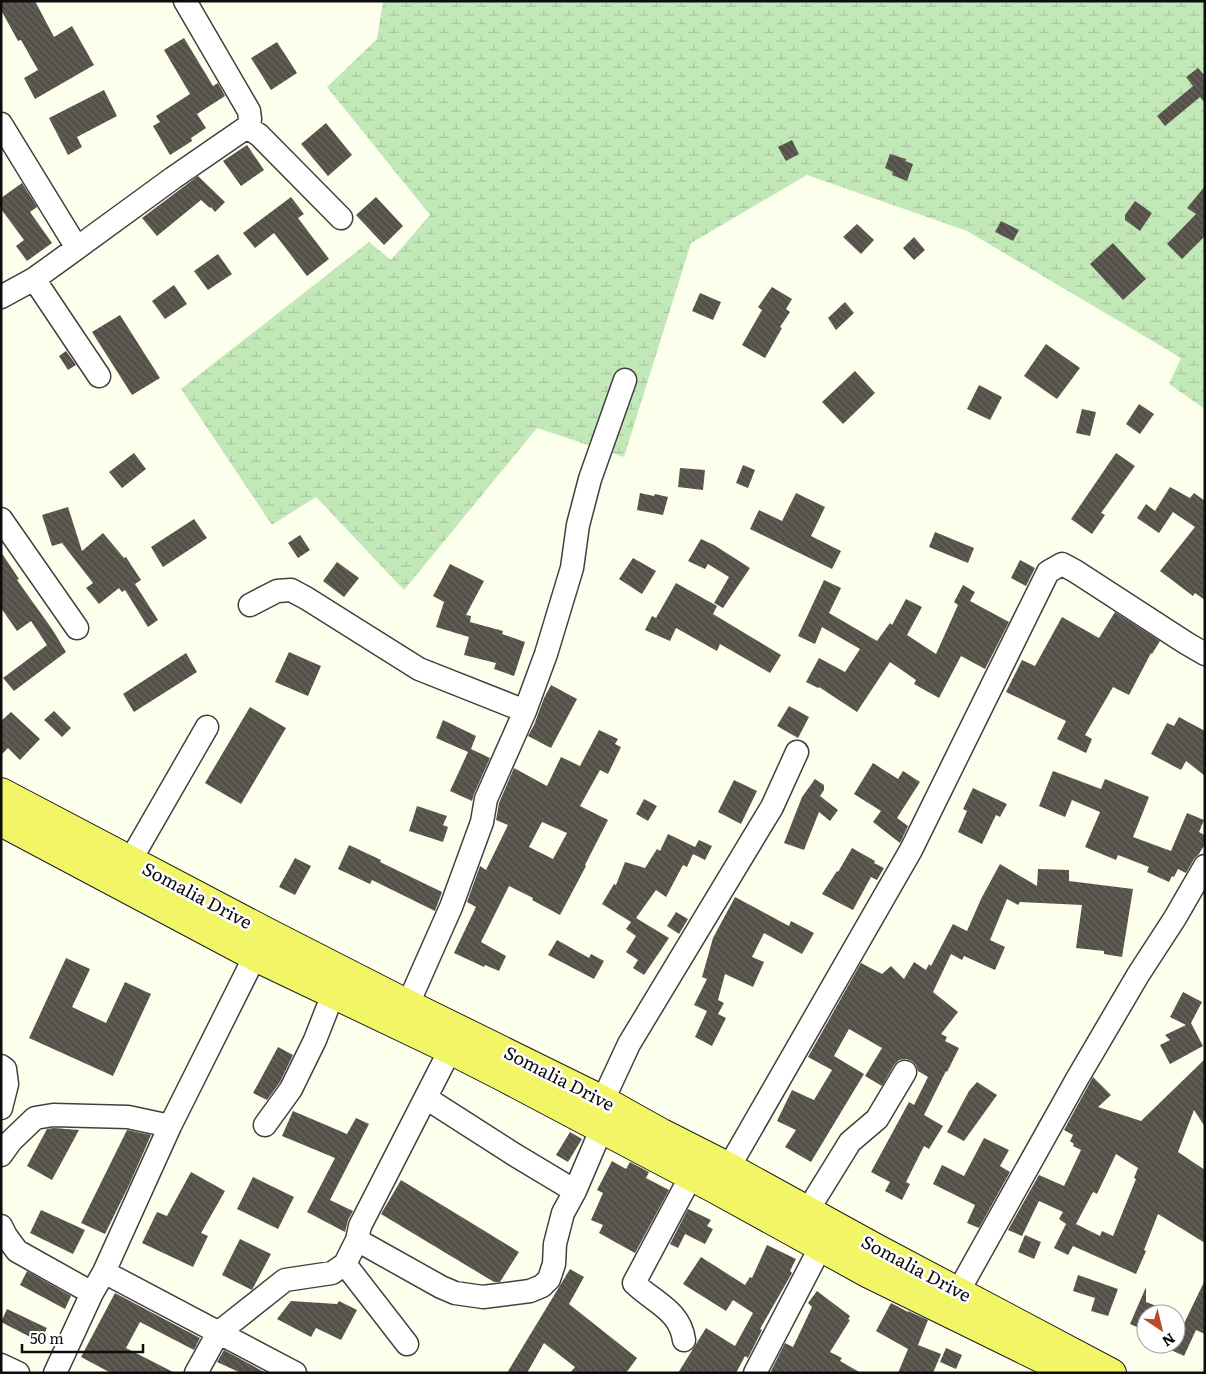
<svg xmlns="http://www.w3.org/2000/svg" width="1206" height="1374" font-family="Literata,serif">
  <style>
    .wetland { fill: url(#wetland-marsh) }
    .building { fill: url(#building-back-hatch); fill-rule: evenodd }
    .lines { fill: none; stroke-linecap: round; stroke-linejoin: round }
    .minor-casing { stroke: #404040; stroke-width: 25 }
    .major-casing { stroke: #1e1e1e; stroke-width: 30 }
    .minor { stroke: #fff; stroke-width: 22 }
    .major { stroke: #f1f566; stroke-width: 28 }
    .labels { text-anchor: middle; stroke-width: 5; stroke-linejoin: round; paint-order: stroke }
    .street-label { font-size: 18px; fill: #0d0d0d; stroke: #fff }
  </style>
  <defs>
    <pattern id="wetland-marsh" width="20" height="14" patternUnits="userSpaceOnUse" patternTransform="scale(1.25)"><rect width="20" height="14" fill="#c3e8b8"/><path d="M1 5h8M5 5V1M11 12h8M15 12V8" fill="none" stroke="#a6c69d"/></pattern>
    <pattern id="building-back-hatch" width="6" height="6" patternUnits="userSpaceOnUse" patternTransform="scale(1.25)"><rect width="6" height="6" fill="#555149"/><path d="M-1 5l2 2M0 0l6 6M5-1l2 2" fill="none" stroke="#68655f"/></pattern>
  </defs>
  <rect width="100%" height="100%" fill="#fdffed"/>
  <!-- wetland -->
  <path class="wetland" d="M383,1H1205V409L1169,384L1181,358L967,231L807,175L691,243L624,457L537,428L404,590L316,497L272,525L181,389L369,242L391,260L430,215L327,87L377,39Z"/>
  <!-- building -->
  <path class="building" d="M1,1H35L54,37L72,26L94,65L35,99L24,78L38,70L21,40L18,41L1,10Z
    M184,38L213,86L218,83L225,96L197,114L206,128L191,138L192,141L170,155L153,126L160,122L156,116L190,94L164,50Z
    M277,42L297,73L271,90L251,58Z
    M1198,68L1205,76V103L1200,97L1165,126L1157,116L1193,86L1186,77Z
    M104,90L117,116L77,137L82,147L68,155L49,118Z
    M326,123L352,155L328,176L301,144Z
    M792,140L799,154L786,161L778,147Z
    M247,145L264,170L241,186L223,161Z
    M890,154L906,159L905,161L913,164L907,181L892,175L893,172L885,168Z
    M198,176L225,202L215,212L211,207L210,208L201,200L157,236L142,218Z
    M22,183L37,207L30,212L52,243L27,261L16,246L24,240L1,209V198Z
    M1205,186V236L1182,259L1167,244L1196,214L1187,208Z
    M291,197L304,214L298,218L329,259L307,276L274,233L255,248L243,233Z
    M376,197L403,226L384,245L356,215Z
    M1135,201L1152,213L1140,231L1125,220V215Z
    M1001,221L1019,230L1013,241L995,232Z
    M857,224L874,240L861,254L843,237Z
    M914,237L925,250L914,260L903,248Z
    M1113,243L1146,279L1123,300L1090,264Z
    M218,254L232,274L208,290L194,271Z
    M174,285L187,304L165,319L152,301Z
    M772,287L792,299L786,309L790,312L780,327L782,328L765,358L742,345L762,310L758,307Z
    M700,293L721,302L713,320L692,311Z
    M845,302L854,313L836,330L828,318Z
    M120,315L160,378L132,395L92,332Z
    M1046,344L1080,368L1057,399L1024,376Z
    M66,351L76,365L68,370L59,356Z
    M855,371L875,393L843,424L822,402Z
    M979,385L1002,397L990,420L967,409Z
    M1139,404L1154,414L1140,434L1126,424Z
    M1082,409L1096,412L1090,436L1076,433Z
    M134,453L146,469L122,488L109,472Z
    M1116,453L1135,466L1101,513L1105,515L1092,534L1071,519Z
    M743,465L755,470L748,488L736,483Z
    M680,468L705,470L703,490L678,487Z
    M1170,487L1190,498L1194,493L1205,501V600L1195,593L1193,596L1160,571L1195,527L1173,512L1159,533L1137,518L1146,504L1155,511Z
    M640,493L654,496L655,494L668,497L663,515L637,510Z
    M796,493L825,507L811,536L841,551L832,569L750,529L759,510L782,521Z
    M68,507L82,551L103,533L124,558L126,557L141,580L135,584L158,620L148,627L125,590L122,592L119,588L99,604L86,588L93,583L62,543L52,546L42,515Z
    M194,519L207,538L163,567L151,547Z
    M935,532L974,548L968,563L929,547Z
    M300,535L310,550L298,558L288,543Z
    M701,539L714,545L750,568L723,608L714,603L729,577L708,564L705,569L688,561Z
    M1,552L19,579L17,580L52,629L66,652L14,691L3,678L47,645L31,621L17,631L1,608Z
    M633,558L656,571L642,594L619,579Z
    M1020,560L1035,568L1026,586L1011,578Z
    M337,562L359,578L344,597L323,581Z
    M450,564L484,581L466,615L471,616L470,622L503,631L502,634L525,642L514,676L494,669L496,663L464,655L469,637L436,627L444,602L433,596Z
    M824,580L841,588L829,613L877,641L890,623L892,625L906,599L922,607L907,635L936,654L958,605L954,602L963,585L975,592L970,601L1009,622L985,669L961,656L939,698L914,684L916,680L890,662L857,712L819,687L818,688L806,682L819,658L845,672L860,649L822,627L815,644L798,636Z
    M676,583L717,606L713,614L781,655L770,673L720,644L717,651L676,628L670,641L645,630L652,616L656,618Z
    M1115,612L1160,641L1152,654L1151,653L1129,695L1113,687L1085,735L1092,739L1086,753L1057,739L1066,721L1006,692L1022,660L1035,666L1062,617L1099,638Z
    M289,652L321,666L308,696L275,682Z
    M186,653L197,672L134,712L123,694Z
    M551,685L577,699L551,748L528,736L534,725L544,698Z
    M789,706L809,717L798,738L777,726Z
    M250,707L286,728L241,804L205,783Z
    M54,711L71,728L62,737L44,720Z
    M11,712L40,739L20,760L8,748L1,755V721Z
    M1179,717L1205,731V776L1186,761L1181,770L1151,754L1167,723L1174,726Z
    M443,720L476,736L471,749L490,758L474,794L472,801L450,791L468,752L436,738Z
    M599,730L618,739L615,744L621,747L608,774L600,770L580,806L608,820L585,865L586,866L560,915L532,900L533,898L509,886L481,942L506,956L499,971L485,965L484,967L454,953L476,907L467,902L480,866L486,870L508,825L496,820L499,803L514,768L547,786L561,757L580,766ZM542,822L567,833L553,859L529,847Z
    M873,763L898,779L903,771L920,782L897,818L908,826L900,843L873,822L881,811L854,794Z
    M1053,771L1101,789L1105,779L1149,797L1133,837L1171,851L1187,813L1204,820L1199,832L1205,835V844L1199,854L1194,859L1186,873L1178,869L1174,877L1172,876L1169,882L1147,872L1149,867L1118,855L1116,860L1085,847L1100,812L1072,800L1065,817L1039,806Z
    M815,779L824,785V790L820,796L838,810L830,821L819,812L804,850L784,843L802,797Z
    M734,780L757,791L741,824L718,812Z
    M973,788L1007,804L1000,817L996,815L982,844L958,832L967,811L963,809Z
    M644,799L657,806L648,821L636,814Z
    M417,806L447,816L443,825L448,827L443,842L409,831Z
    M668,834L695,847L699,840L712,846L705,860L693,854L687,867L683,865L666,897L656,890L636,918L669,938L644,975L633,968L638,960L626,952L636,936L626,929L631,922L602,904L614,884L616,885L625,862L645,868L657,849L660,851Z
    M349,845L381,860L380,862L442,892L435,911L372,880L370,884L338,869Z
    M852,848L875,861L874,863L884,868L877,880L871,877L853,910L822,894L837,871L838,872Z
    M295,858L311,866L295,895L279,887Z
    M1000,864L1037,886L1038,869L1069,870V881L1133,889L1122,957L1104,954V951L1076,948L1082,905L1020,902L1018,905L1007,899L990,940L1005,947L995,970L964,956L962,960L951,954L933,992L958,1012L941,1034L947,1037L945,1041L959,1048L947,1072L946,1071L924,1115L943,1126L929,1149L924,1146L906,1182L910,1184L902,1200L885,1191L890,1182L871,1172L909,1102L914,1105L928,1077L918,1071L916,1065L912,1061L906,1059L899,1060L894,1065L882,1086L865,1076L882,1048L849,1029L834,1056L864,1074L811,1162L785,1147L796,1130L777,1121L792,1090L814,1100L832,1070L808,1057L861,963L882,974L891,966L904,979L914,962L926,970L929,964L931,966L953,924L967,931L981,899Z
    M735,897L789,926L791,921L814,933L802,954L764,933L752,957L764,962L753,987L725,974L718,1000L724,1003L718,1014L726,1018L712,1046L695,1037L707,1011L694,1005L707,979L702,977L713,938Z
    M676,912L688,919L679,934L667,926Z
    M557,940L589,958L591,954L604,961L594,979L548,955Z
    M66,958L90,969L72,1007L106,1023L125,982L151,994L113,1076L29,1038Z
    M1183,992L1202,1002L1191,1023L1203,1046L1170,1064L1160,1045L1170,1040L1165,1035L1186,1025L1170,1017Z
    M278,1047L293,1055L280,1082L267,1100L253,1093Z
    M1205,1059V1127L1194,1110L1178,1152L1205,1170V1243L1158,1214L1144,1250L1146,1251L1136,1274L1073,1246L1068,1255L1054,1248L1066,1224L1059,1219L1063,1212L1039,1201L1022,1236L1008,1230L1039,1175L1064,1186L1081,1150L1073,1146L1074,1144L1070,1141L1073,1135L1064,1130L1093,1077L1111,1095L1098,1107L1141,1121ZM1116,1154L1138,1168L1134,1178L1136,1179L1113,1236L1102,1231L1100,1236L1076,1224L1093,1192L1097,1194Z
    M977,1082L997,1095L964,1141L947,1132L969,1091Z
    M293,1111L347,1134L356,1118L369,1124L330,1200L353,1211L348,1220L345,1232L307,1212L335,1158L282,1136Z
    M54,1128L79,1130L52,1180L27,1166L47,1129Z
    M127,1130L151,1135L130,1183L105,1234L81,1223Z
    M570,1132L582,1139L568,1162L556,1155Z
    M984,1138L1009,1150L1000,1166L1010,1172L979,1228L967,1223L975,1205L933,1184L942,1165L964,1176Z
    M612,1161L626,1169L630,1162L649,1172L646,1178L669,1190L635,1253L599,1233L603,1225L591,1220L603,1193L597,1190Z
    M191,1172L225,1191L201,1233L208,1236L193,1267L142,1243L157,1212L167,1216Z
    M253,1177L294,1197L278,1229L237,1209Z
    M401,1180L519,1252L500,1282H494L381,1214Z
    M688,1209L711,1220L707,1226L713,1229L705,1244L685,1234L678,1248L670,1244Z
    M41,1210L85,1230L73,1254L30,1233Z
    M1025,1235L1041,1242L1034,1259L1018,1252Z
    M240,1239L271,1254L252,1290L222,1275Z
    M767,1245L796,1259L790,1271L792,1273L760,1329L762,1330L748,1358L745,1356L736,1373H678L706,1328L735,1346L753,1313L733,1300L726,1311L683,1284L701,1257L745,1285L750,1277L752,1278Z
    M570,1269L584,1277L569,1304L637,1358L626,1373H570L575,1367L544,1343L527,1373H507Z
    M27,1271L71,1296L65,1309L20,1285Z
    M1078,1275L1118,1289L1108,1316L1091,1311L1095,1298L1073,1291Z
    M1205,1280V1334L1196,1330L1184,1356L1171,1350L1174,1344H1176V1340Z
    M1146,1287V1302L1175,1313L1146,1314V1331L1130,1324Z
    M817,1291L850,1316L848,1319L850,1320L830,1352L842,1358L840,1361L861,1373H774L771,1371L785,1343L793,1347L812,1307L808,1303Z
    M115,1293L200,1338L194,1350L140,1322L126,1348L175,1373H111L81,1357Z
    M291,1301L337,1304L339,1301L357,1310L341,1340L316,1328L311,1337L277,1319Z
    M891,1303L908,1312V1311L928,1320L918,1345L941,1354L933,1373H898L908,1349L876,1331Z
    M7,1309L47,1328L40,1342L1,1322Z
    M946,1348L962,1355L956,1369L940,1362Z
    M224,1350L266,1373H241L217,1362Z"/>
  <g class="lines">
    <!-- minor casing -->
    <g class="minor-casing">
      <path id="minor" d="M1,124L77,248L34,279L1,297
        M247,127L259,135L341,218
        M77,248L173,178L247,127L249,124L250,119L249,111L185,1
        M34,279L99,376
        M1,519L77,628
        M250,605L277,591L291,590L306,598L419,669L525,711
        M130,861L207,727
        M408,1004L451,907L482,822L486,799L525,711L546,654L572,568L578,525L590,479L625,380
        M1,1066L5,1069L7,1084L1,1108
        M426,1098L515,1155L575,1191
        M603,1100L629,1044L772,807L797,752
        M265,1125L291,1089L315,1040L333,994
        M1,1155L11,1141L35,1118L53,1115L128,1117L170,1126
        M729,1167L911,850L1048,572L1062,564L1075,571L1186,643L1205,654
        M808,1210L850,1142L877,1119L905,1072
        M1,1226L6,1236L17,1251L92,1293
        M357,1240L441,1287L455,1293L483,1297L530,1291L542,1286L549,1279L554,1264L555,1244L563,1213L575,1191L601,1130
        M345,1264L407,1344
        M104,1272L295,1373
        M958,1292L1077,1079L1138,975L1175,918L1205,866
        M684,1340C680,1310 653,1302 634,1283L691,1176
        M1,1365L18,1373
        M55,1373L92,1293L104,1272L170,1126L262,942
        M196,1373L218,1333L285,1280L332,1273L345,1264L357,1240L360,1226L450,1050
        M755,1373L820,1248"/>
    </g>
    <!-- major casing -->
    <g class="major-casing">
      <path id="major" d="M1,792L267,932L408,1004L603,1100L662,1133L729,1167L876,1248L1112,1373
        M1,822L255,957L450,1050L503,1077L715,1189L869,1274L1071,1373"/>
    </g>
    <!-- minor -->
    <use href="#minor" class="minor"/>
    <!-- major -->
    <use href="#major" class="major"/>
  </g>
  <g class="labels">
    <!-- street labels -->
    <g class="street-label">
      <text transform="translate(197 896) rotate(28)" y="6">Somalia Drive</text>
      <text transform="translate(559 1079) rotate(27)" y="6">Somalia Drive</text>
      <text transform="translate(916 1269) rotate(28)" y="6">Somalia Drive</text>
    </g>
  </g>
  <!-- border -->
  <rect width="1206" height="1374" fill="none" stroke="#0d0d0d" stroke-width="5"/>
  <!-- north arrow -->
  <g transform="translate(1161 1329) rotate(145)"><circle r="24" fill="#ffffff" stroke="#9e9e9e"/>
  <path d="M0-4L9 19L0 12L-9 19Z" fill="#b94928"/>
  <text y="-8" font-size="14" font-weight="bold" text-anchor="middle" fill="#0d0d0d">N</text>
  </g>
  <!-- scale -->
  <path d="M22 1344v8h121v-8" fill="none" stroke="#0d0d0d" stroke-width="2.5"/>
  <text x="30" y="1344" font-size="15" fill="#0d0d0d" stroke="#ffffff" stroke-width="4" paint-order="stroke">50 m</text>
</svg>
